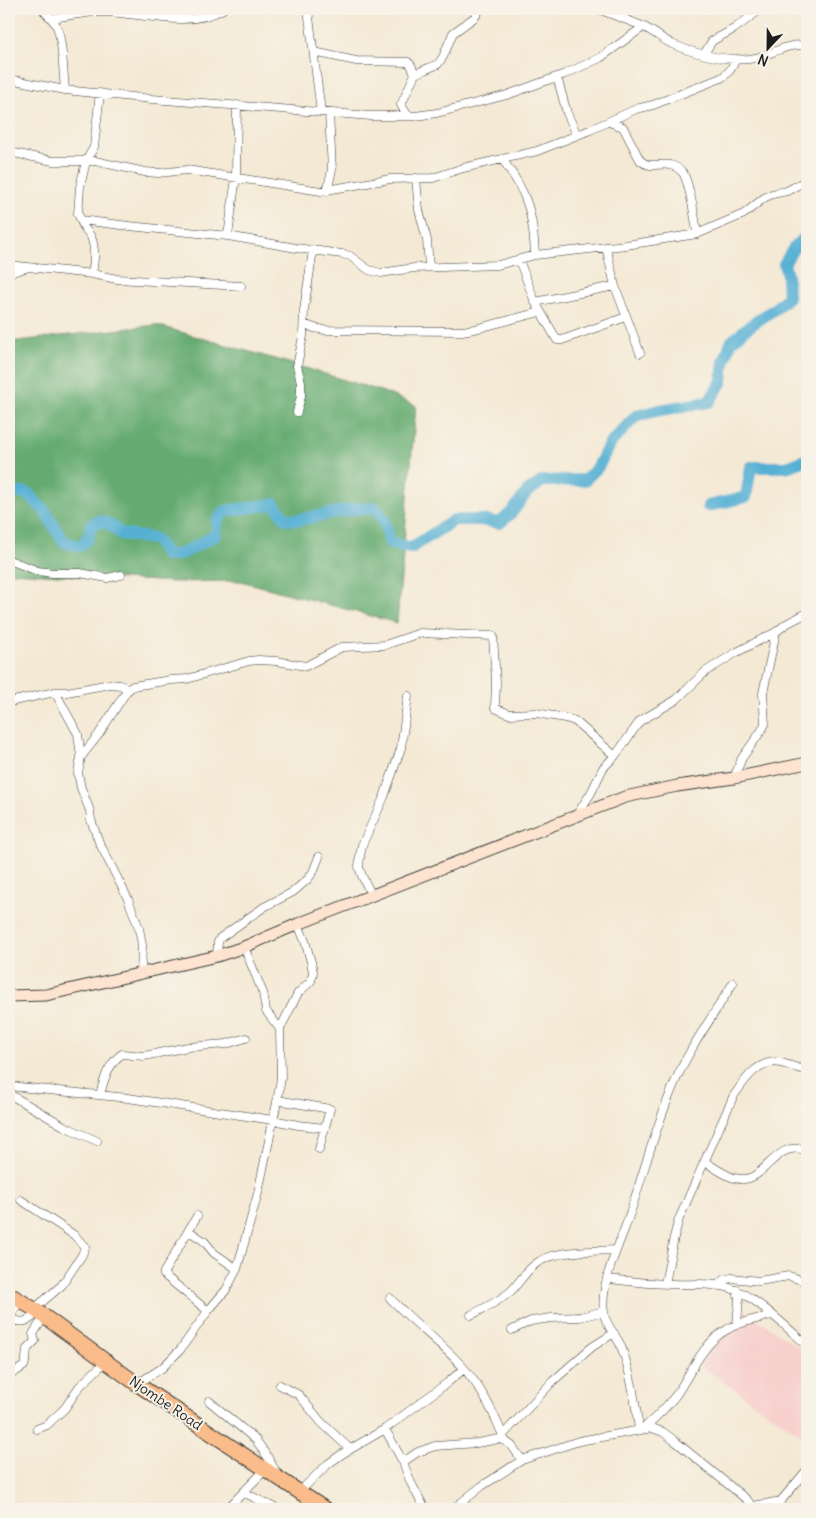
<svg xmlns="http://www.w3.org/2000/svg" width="816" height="1518" font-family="Delius,sans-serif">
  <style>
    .built { fill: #f7d0ce }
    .forest { fill: #65ab71; stroke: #406446 }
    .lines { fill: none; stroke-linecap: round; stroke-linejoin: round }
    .river { stroke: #57b0d4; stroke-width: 12 }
    .street-casing { stroke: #3c3b38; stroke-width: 9 }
    .secondary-casing { stroke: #3c3b38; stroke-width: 13 }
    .highway-casing { stroke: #3c3b38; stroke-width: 16 }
    .street { stroke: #fff; stroke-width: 8 }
    .secondary { stroke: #fde4d0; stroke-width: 11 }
    .highway { stroke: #f9bc8a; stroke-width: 14 }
    .labels { text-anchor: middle; stroke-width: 4; stroke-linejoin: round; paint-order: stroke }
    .street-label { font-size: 14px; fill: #1c1c1c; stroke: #f7f3e8 }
  </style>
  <rect width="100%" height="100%" fill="#f7f3e8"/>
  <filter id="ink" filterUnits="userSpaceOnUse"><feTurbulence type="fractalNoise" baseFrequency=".02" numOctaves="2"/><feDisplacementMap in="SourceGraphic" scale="10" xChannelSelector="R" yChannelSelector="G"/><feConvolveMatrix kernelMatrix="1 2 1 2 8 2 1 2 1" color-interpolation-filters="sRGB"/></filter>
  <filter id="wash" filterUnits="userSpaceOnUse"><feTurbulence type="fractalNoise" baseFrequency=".0096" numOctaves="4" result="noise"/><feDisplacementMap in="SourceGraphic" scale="20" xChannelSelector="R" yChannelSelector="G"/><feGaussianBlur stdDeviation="1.12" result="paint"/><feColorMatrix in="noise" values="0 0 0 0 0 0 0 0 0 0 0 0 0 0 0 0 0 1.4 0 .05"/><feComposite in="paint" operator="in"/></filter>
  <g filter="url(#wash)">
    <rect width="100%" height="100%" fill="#f4e9d4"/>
    <!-- built -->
    <path class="built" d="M740,1307L807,1353V1439L700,1366Z"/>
    <!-- forest -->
    <path class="forest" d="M156,325L289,363L384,392L416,406L397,623L241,581L173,582L9,572V342Z"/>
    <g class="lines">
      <!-- river -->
      <path class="river" d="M9,493H27L44,510L64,542L80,546L88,538L91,525L99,521L109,524L121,534L155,539L167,556L181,554L216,535L217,521L225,511L274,504L286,519L298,520L353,509L376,508L385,522L390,543L411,548L454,520H481L500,523L513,511L527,492L543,481L585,480L598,467L609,445L636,416L660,410L709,402L722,381L724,362L731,342L747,328L776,308L788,297L787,275L784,264L793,249L807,235
        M708,506L746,497L751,467H787L807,459"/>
    </g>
  </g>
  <g filter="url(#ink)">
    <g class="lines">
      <!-- street casing -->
      <g class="street-casing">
        <path id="street" d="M44,9V11C49,17 54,20 57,27C63,42 63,72 65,90
          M308,9L321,112
          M599,9C613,15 628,20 642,26C653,31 662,39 672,44C690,52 717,59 736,59C743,60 752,59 759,57C773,53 793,41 807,47
          M51,18C69,16 88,11 105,12C143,13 188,29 223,9
          M314,52L356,61L408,62L411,65L415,74
          M704,54L712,41L734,29L761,9
          M557,77L567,113L577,135
          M9,79L65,90L152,99L371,116H415L437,113L507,95L565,74L600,58L643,27
          M100,93L94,147L86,161L80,187L78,214L81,220L129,226L228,236L296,248L342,254L350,256L369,270L381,273L414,268L498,265L535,255L626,245L697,234L744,214L764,198L772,194L787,191L807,180
          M408,116L401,105L415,74L438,64L443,57L453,33L475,17L480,9
          M609,122L623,127L640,160C649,169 658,163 670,165C674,166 680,169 683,173C689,182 696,222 697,234
          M9,152L53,161H95L145,172L158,173L187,170L321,191L390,179L433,178L463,168L537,151L590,130L636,109L653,105L721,78C729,74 732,67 736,59
          M502,159C528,193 533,214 535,255
          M416,178L419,210L427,240L429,267
          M327,191L332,170L329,113
          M81,220C82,227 88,231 91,237C96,249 94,262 92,274
          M228,236L236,177L237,105
          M606,247L615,286L640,353
          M519,260L535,302L557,340H562L626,317
          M9,265L92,274L117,279L241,286
          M9,273L26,268
          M535,302L615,286
          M304,324L314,328L325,330L462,331L475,329L540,312
          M297,412L301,396V382L297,366L303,336L304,310L313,250
          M9,560L38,571L53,573H80L107,578L121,575
          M55,692L78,734L81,757
          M9,702L55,692H67L110,684L120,685L129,689
          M734,778L742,758L762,730L765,724L763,693L776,632
          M576,816L591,793L603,768L615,756L640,721L676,700L705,672L737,652L776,632L786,624L807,613
          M372,896L362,876L359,867L360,857L362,845L384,797L401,748L408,696
          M244,947L263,993L266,1011L280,1029
          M217,956L218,942L220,938L264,907L293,892L308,879L313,872L319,857
          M141,974L142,945L139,928L128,899L99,842L91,820L90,811L81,788L78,773L81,757L99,734L126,692L133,686L171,680L187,679L249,661L258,660L276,661L306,666L342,647L385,645L420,633L493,636L496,682L495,708L509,714L536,713L565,718L575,721L615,756
          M9,1086L128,1098L273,1120L298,1125L325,1128
          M9,1094L64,1126L97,1141
          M100,1095C104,1079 108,1064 122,1054L144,1056L188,1047L226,1044L246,1038
          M277,1102L283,1101L330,1109L319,1149
          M705,1162C716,1168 730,1180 744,1179C766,1178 778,1138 807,1151
          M197,1216L164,1272V1275L208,1311
          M189,1231L204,1241L214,1253L237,1269
          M608,1279C629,1281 651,1284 673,1284C691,1285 712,1282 730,1288C753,1294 788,1329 807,1345
          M665,1284L674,1237L679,1219L733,1097C744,1081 758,1058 781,1063C790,1065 798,1069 807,1070
          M717,1286L723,1280L731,1278L759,1281L789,1276L807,1282
          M390,1298C415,1325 449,1348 471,1377C486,1396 496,1418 505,1441
          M471,1315C484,1308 500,1301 511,1291C521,1281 527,1268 540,1261C558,1250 595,1251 616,1250
          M14,1320C22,1323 27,1322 34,1316V1309L62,1285L82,1255L85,1247L74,1235L21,1200
          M737,1325L739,1299L737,1290
          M9,1327L14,1320L12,1311L23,1302
          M512,1330L531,1321L551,1318L580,1317L604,1311
          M9,1374L15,1372L24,1366L26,1359L27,1349L35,1341L33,1334L44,1317
          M137,1384L162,1368L180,1350L208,1311L226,1290L237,1269L258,1193L277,1102L281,1078L280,1029L298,993L311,981L313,972L311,962L305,941L298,924
          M280,1385L299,1395L321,1422L350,1449
          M209,1401L256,1440L267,1456L277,1474
          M644,1428C655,1418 666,1408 676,1395C691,1373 703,1342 728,1329C741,1321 758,1319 772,1315
          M37,1429L47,1425L65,1408L79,1387L105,1362
          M385,1429L403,1462L411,1483L425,1509
          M639,1429C635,1401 631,1371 620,1344C615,1334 606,1325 604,1314C600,1282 617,1251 627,1222C643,1176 655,1127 675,1082C690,1047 713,1016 733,983
          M503,1435L553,1381L592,1347L614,1333
          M403,1462L418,1452L435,1446L477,1443L499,1439L505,1441L512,1446L522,1460
          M243,1492L277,1509
          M299,1492L328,1464L342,1454L385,1429L447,1383L464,1369
          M753,1506L781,1501
          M227,1509L265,1470
          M453,1509L482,1486L522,1460L579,1441L652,1428L663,1432L675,1441L746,1499L755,1509
          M774,1509L807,1470"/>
      </g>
      <!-- secondary casing -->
      <g class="secondary-casing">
        <path id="secondary" d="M9,996L46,995L217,956L244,947L298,924L625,797L677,786L734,778L807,763"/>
      </g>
      <!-- highway casing -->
      <g class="highway-casing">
        <path id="highway" d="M9,1294L34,1309L137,1384L325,1509"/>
      </g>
      <!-- street -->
      <use href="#street" class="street"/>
      <!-- secondary -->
      <use href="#secondary" class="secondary"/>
      <!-- highway -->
      <use href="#highway" class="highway"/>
    </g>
  </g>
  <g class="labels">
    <!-- street labels -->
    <g class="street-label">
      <text transform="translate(166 1403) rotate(34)" y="5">Njombe Road</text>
    </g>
  </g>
  <!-- margin -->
  <rect width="816" height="1518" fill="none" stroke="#f7f3e8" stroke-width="30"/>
  <!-- north arrow -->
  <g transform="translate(768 48) rotate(202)" stroke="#f7f3e8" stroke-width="4" paint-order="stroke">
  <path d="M0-4L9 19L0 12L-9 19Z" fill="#1c1c1c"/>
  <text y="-8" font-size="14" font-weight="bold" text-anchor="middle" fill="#1c1c1c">N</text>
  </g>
</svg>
